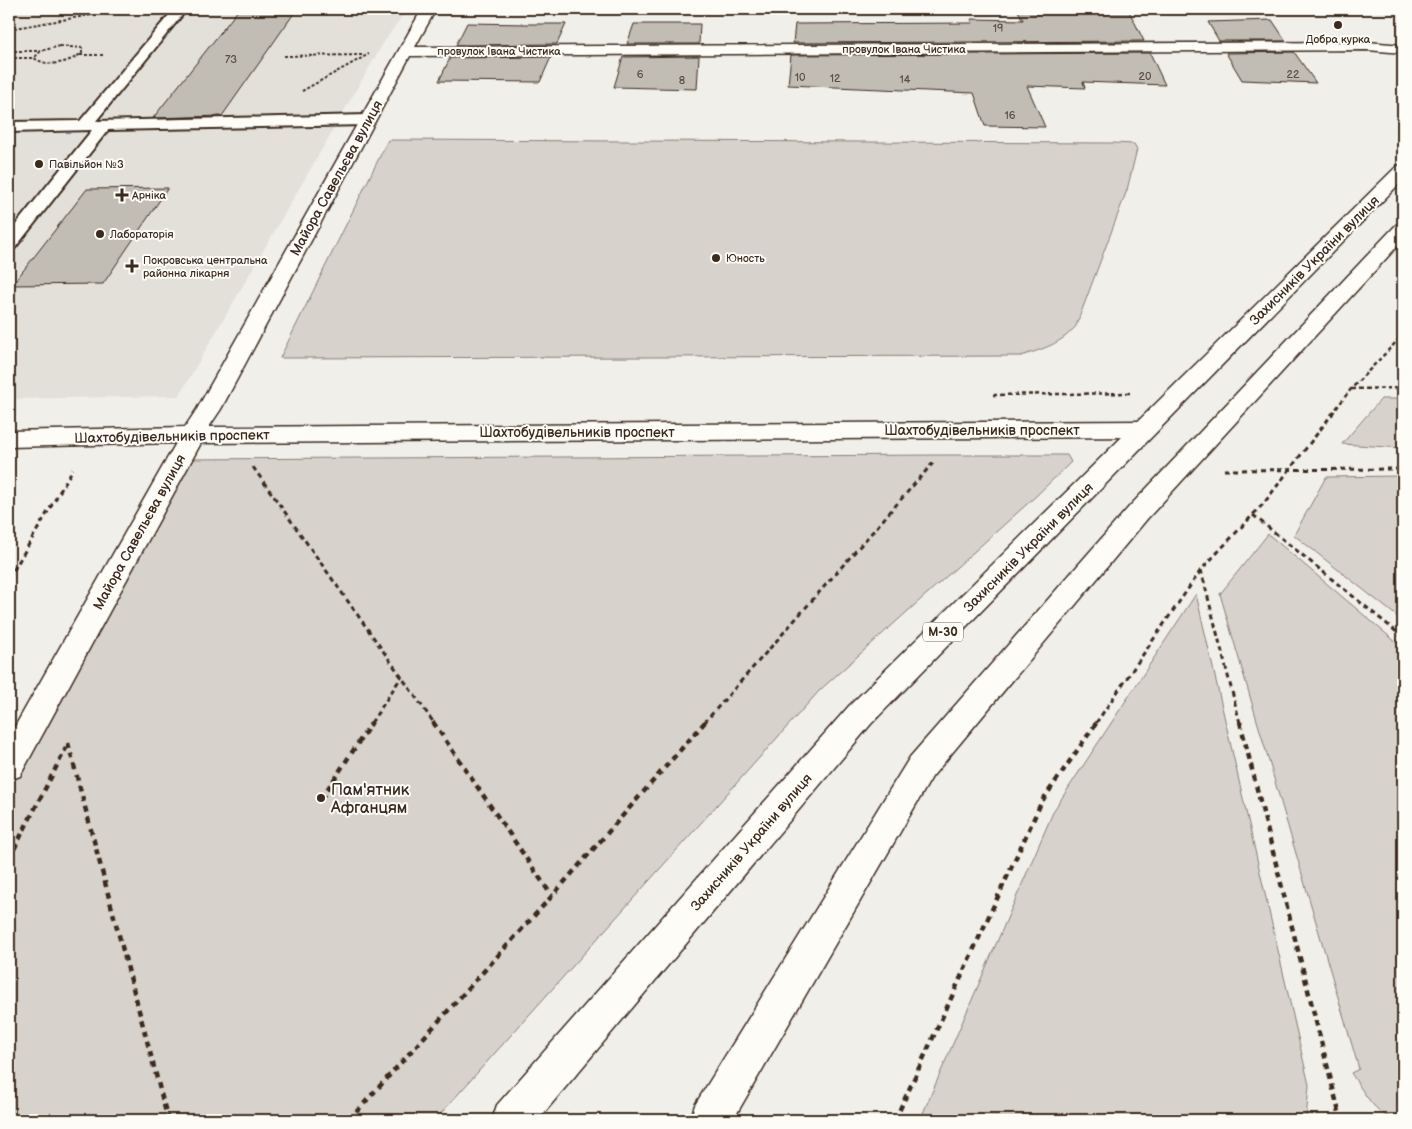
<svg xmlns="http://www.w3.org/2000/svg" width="1412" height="1129" font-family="'Balsamiq Sans',sans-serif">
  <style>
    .built { fill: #e3e0da }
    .green { fill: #d7d2cc; stroke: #897e75 }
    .building { fill: #c1bcb4; stroke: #3b2a1e }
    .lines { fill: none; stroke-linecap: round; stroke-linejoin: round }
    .service-casing { stroke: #3b2a1e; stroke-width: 4 }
    .minor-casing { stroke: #3b2a1e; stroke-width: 3 }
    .trunk-casing { stroke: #3b2a1e; stroke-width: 3 }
    .path-far3 { stroke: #3b2a1e; stroke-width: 2; stroke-dasharray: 3 2; stroke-linecap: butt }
    .path-far2 { stroke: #3b2a1e; stroke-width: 2.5; stroke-dasharray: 4 3; stroke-linecap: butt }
    .path-far1 { stroke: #3b2a1e; stroke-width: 3; stroke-dasharray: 5 4; stroke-linecap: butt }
    .path { stroke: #3b2a1e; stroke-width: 4.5; stroke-dasharray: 6 5; stroke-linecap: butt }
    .service { fill: #fdfcf7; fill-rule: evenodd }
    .minor { fill: #fdfcf7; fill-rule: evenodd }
    .trunk { fill: #fdfcf7; fill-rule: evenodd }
    .poi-dot { fill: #3b2a1e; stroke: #fdfcf7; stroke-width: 2 }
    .labels { text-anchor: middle; stroke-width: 4; stroke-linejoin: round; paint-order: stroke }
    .number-label { font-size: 11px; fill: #5c4e44 }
    .far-poi-label { font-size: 11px; fill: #3b2a1e; stroke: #fdfcf7; text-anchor: start }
    .far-street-label { font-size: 11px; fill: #3b2a1e; stroke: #fdfcf7 }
    .shield { fill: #fdfcf7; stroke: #75695f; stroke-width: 1 }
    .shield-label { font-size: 12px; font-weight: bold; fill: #3b2a1e }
    .street-label { font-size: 14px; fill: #3b2a1e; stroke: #fdfcf7 }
    .near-poi-label { font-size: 16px; fill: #3b2a1e; stroke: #fdfcf7; text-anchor: start }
  </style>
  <rect width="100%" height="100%" fill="#f1efea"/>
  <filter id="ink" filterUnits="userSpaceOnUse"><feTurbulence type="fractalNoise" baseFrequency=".02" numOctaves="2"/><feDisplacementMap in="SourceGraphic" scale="10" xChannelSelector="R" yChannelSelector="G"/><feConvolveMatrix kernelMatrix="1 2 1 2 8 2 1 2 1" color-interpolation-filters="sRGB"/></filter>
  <g filter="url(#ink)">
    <!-- built -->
    <path class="built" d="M9,9H407L384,42L179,396L9,399Z"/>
    <!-- green -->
    <path class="green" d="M388,140L1114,143L1134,144L1137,149L1127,190L1076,326C1061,344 1043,349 1021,356L280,358Z
      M1381,399H1403V448L1342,444Z
      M940,455H1067L1071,462L1036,496L820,690L435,1120H9V771L181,459Z
      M1403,476V621L1294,535L1326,477Z
      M1268,534L1403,648V1120C1377,1120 1364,1092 1351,1073L1359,1069L1220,594Z
      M1196,594L1309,1085L1306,1120H920L1054,810Z"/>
    <!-- building -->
    <path class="building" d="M239,9H297L222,116L153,118Z
      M1017,9H1128L1144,41L793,43L795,24L973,23L971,19L1023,20Z
      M1272,20L1286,41H1219L1208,22Z
      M467,23L527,24H566L557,44L456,45Z
      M634,24H700L699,44H627Z
      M1294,52L1316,83L1242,80L1226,53Z
      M1150,53L1165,85L1083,82L1085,88L1027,86L1045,127L985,126L974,93L788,85L791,55Z
      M699,56L697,89L614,87L623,57Z
      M551,57L540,82L439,81L450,58Z
      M168,188L103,284L12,285L87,189Z"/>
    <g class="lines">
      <!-- service casing -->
      <g class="service-casing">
        <path id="service" d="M174,9H187L96,121L367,115L372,117L375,120L372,123L367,125L108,130L15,248L9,249V233L92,130L9,132V122L80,121Z"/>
      </g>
      <!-- minor casing -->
      <g class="minor-casing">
        <path id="minor" d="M422,9H436L415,47L1367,42L1403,45V53L1367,50L410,56L221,409L209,427L1145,421L1154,424L1157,429L1154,434L1145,437L201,443L20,776L9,780V737L176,443L9,447V431L185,427L197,409Z"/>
      </g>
      <!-- trunk casing -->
      <g class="trunk-casing">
        <path id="trunk" d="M1403,165V180L871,724L538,1120H492L497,1105L849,706L1397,166Z
          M1403,223V240L1147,519L932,777L733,1120H690L695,1105L910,757L1129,507L1396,225Z"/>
      </g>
      <!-- path-far3 -->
      <path class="path-far3" d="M9,29L126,9
        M60,46L82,48V53C69,63 48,68 34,58L41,51Z
        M9,51H41
        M80,55H103
        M284,56L364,55
        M9,58H34
        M302,91L369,54"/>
      <!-- path-far2 -->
      <path class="path-far2" d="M1351,389L1403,388
        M993,395L1131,393
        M1332,414L1351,389L1403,335"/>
      <!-- path-far1 -->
      <path class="path-far1" d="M253,467L434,723
        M1224,470L1403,469
        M1253,515L1403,637
        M9,578L73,469
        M371,723L402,676
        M704,723L933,463
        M1096,723L1201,570
        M1240,723L1201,570L1264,503L1333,413"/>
      <!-- path -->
      <path class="path" d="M433,722L552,896
        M1240,722L1341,1120
        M68,743L168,1120
        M321,799L372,722
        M9,859L66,748
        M349,1120L552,896L705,722
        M895,1120L1042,801L1097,722"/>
      <!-- service -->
      <use href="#service" class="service"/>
      <!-- minor -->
      <use href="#minor" class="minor"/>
      <!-- trunk -->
      <use href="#trunk" class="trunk"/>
    </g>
  </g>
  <!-- markers -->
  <g class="poi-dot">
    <circle cx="1338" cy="25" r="5"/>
    <circle cx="39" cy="164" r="5"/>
    <path d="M119.5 187.5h5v5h5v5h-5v5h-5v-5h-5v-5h5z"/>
    <circle cx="100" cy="234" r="5"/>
    <circle cx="716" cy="258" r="5"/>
    <path d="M129.5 258.5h5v5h5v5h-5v5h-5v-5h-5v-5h5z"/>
    <circle cx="321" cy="798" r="5"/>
  </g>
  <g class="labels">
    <!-- number labels -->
    <g class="number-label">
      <text x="998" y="32">19</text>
      <text x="231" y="63">73</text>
      <text x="640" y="78">6</text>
      <text x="1293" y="78">22</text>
      <text x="1145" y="80">20</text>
      <text x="800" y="81">10</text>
      <text x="835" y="82">12</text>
      <text x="905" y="83">14</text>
      <text x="682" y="84">8</text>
      <text x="1010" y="119">16</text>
    </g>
    <!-- far-poi labels -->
    <g class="far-poi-label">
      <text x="1338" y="43" text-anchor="middle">Добра курка</text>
      <text x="49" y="168">Павільйон №3</text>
      <text x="132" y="199">Арніка</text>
      <text x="110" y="238">Лабораторія</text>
      <text x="726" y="262">Юность</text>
      <text x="143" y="264">Покровська центральна<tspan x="143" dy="13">районна лікарня</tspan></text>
    </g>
    <!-- far-street labels -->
    <g class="far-street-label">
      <text x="904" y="53">провулок Івана Чистика</text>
      <text x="499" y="55">провулок Івана Чистика</text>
    </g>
    <!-- shield labels -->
    <rect class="shield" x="923" y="622.5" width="40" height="19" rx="4"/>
    <g class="shield-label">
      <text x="943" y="636">М-30</text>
    </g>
    <!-- street labels -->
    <g class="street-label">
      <text transform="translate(336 178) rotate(-61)" y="5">Майора Савельєва вулиця</text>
      <text transform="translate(1314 260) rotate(-45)" y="5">Захисників України вулиця</text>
      <text x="982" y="435">Шахтобудівельників проспект</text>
      <text x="577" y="437">Шахтобудівельників проспект</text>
      <text transform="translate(172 436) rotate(-1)" y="5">Шахтобудівельників проспект</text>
      <text transform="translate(139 532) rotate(-61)" y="5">Майора Савельєва вулиця</text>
      <text transform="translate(1028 547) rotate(-45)" y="5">Захисників України вулиця</text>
      <text transform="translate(751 842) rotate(-49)" y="5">Захисників України вулиця</text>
    </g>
    <!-- near-poi labels -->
    <g class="near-poi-label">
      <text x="331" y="795">Пам'ятник<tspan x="331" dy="18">Афганцям</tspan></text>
    </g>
  </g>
  <!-- margin -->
  <rect width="1412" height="1129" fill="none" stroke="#fdfcf7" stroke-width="30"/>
  <rect x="15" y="15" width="1382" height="1099" fill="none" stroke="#3b2a1e" stroke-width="2" filter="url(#ink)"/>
</svg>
